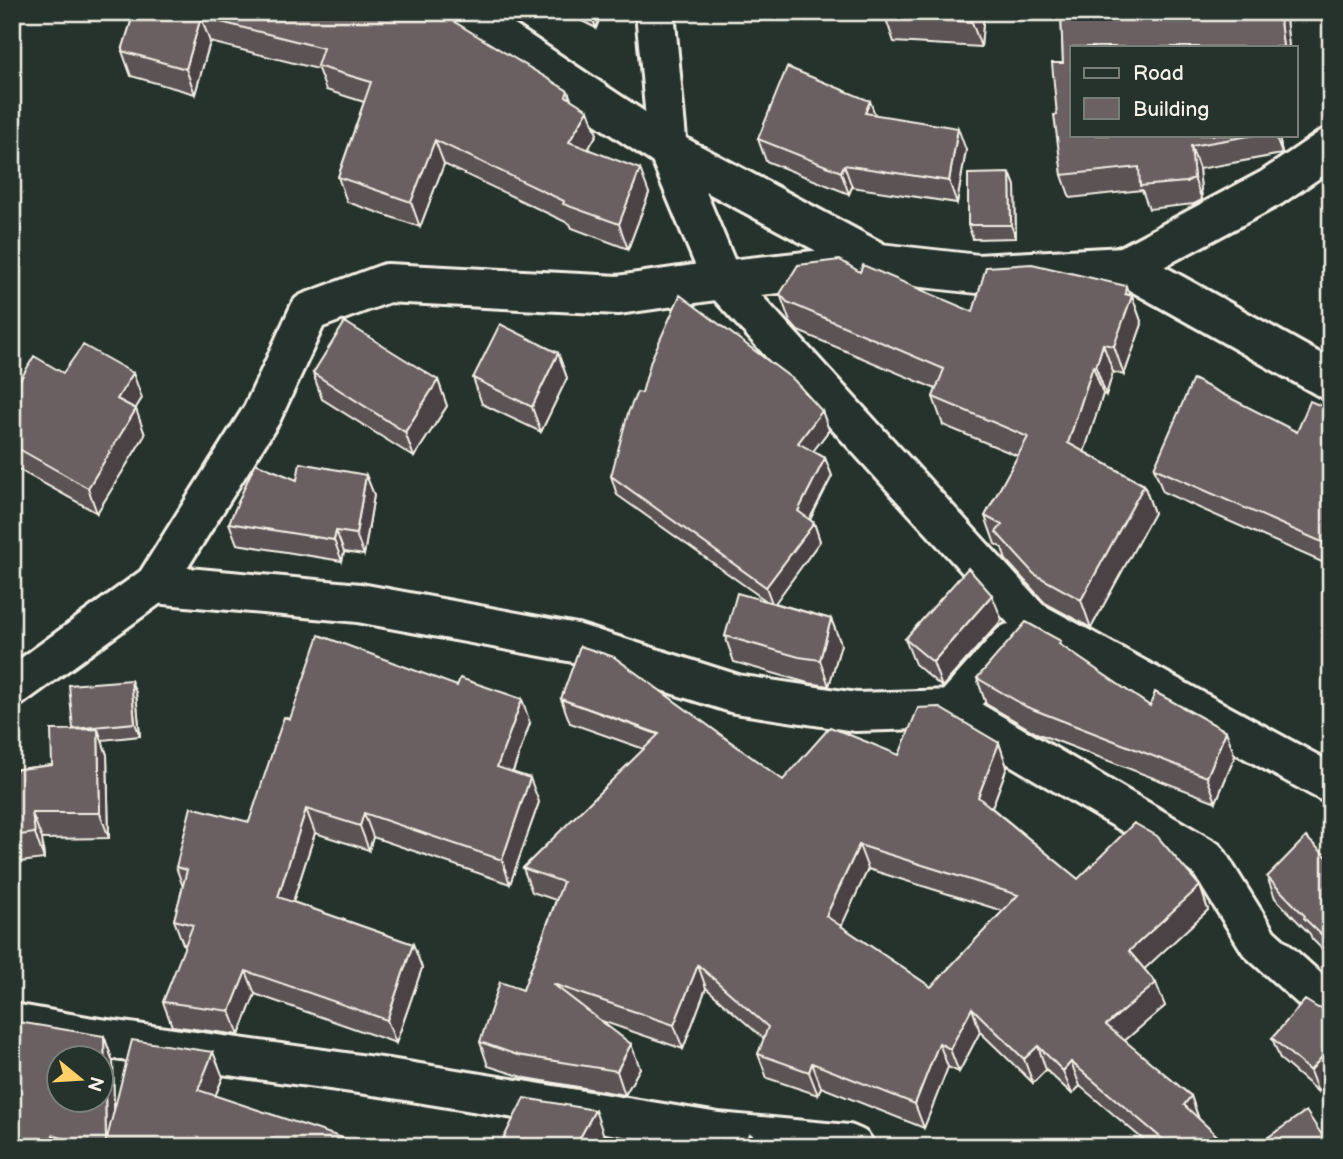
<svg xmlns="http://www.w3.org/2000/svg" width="1343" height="1159" font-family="'Balsamiq Sans',sans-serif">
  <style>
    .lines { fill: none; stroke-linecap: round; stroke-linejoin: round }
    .street-casing { stroke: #f4f1e8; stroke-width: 44 }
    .street { stroke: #26332d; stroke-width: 38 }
    .wall { fill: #5c5354; stroke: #f4f1e8; stroke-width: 2; fill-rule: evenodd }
    .shaded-wall { fill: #4b4345; stroke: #f4f1e8; stroke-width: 2 }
    .building { fill: #6b6062; stroke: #f4f1e8; stroke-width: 2; fill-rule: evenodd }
  </style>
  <rect width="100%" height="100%" fill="#26332d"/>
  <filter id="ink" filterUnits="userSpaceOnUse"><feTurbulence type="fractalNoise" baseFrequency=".0143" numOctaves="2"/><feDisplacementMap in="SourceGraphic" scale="14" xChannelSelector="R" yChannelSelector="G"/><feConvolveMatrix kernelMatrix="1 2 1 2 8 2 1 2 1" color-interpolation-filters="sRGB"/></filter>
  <g filter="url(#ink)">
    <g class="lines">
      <!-- street casing -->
      <g class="street-casing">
        <path id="street" d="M461,12L668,150L879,263
          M655,12L668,150L722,280L1031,620L1331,784
          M1125,266L1331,381
          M155,584L359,603L575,643L736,694L856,712L952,709L1011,643
          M12,688L155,584L262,414L309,312L387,283L618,295L722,280L879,263L978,274L1125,266L1271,188L1331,147
          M952,709L1207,859L1259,943L1331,1008
          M12,1023L86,1036L388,1078L717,1132L847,1144L854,1147"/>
      </g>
      <!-- street -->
      <use href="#street" class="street"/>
    </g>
    <!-- wall -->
    <path class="wall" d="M134,12H414L568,91L571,99L597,134L588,149L649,193L628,249L572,228L570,224L444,164L420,227L347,202L338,177L364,102L326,90L318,69L210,42L195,94L131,76L122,51Z
      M564,12H602L596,28Z
      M885,12H984L981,47L894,42L885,16Z
      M1061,12H1294L1295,18L1286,19L1289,47H1072V135H1279L1282,154L1199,169L1202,200L1194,204L1149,209L1142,190L1070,198L1062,175L1057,115L1063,63Z
      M875,115L966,150L957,203L852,187L849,194L766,161L758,139Z
      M1010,173L1015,186L1016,238L973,239L968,225Z
      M860,272L973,312L1130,295L1132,296L1142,324L1124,375L1113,372L1106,395L1103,394L1084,452L1144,485L1154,513L1091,628L1045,603L1006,560L1002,548L995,544L985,516L1018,456L943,425L933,397L936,389L798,331L790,322L780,294Z
      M558,353L567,378L541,432L482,404L473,378Z
      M63,373L142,398L135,409L145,435L97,513L12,466V394Z
      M313,373L438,380L447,406L414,457L322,399Z
      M1331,410V566L1163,492L1154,468L1297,432Z
      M822,411L829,430L813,451L825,458L832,476L810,520L814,523L820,541L775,603L831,619L841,644L829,686L808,683L734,662L725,636L765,600L617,495L611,476Z
      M366,475L374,495L364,555L344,552L342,561L237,544L229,523L297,480Z
      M1002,620L942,687L915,664L905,639Z
      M1063,647L1150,706L1235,756L1216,802L1036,733L986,704L977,678Z
      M136,693L140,736L102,740L107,755L109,838L42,839L44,859L12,863V770L52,765L73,730Z
      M561,699L783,780L899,755L999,743L1007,767L992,808L1078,879L1200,886L1208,910L1144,969L1165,1006L1124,1041L1191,1096L1199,1119L1229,1147H1152L1080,1086L1072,1094L1046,1070L1033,1083L980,1032L959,1072L948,1067L924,1128L821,1087L818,1095L767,1078L758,1054L764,1039L706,988L683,1049L602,1021L640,1068L625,1095L526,1078L488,1066L480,1042L523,990L556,900L532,892L523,868L644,749L570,723ZM868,869L1003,911L931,987L841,926Z
      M290,719L530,723L513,772L539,802L510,884L373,837L369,850L315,833L293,902L413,944L422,968L396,1043L255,994L239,1035L172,1026L163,1002L186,945L183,944L174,920L183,887L176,867L249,822Z
      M1331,861V958L1312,939L1310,934L1275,898L1267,877Z
      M1318,1008H1329L1318,1092L1280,1059L1272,1038Z
      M104,1036L113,1062L114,1109L223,1077L215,1096L359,1147H12Z"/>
    <!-- shaded-wall -->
    <path class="shaded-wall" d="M592,12H602L596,28L591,14Z
      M972,12H984L981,47L972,22Z
      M1279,12H1283L1286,19L1289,47H1283Z
      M201,17L210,42L195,94L186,69Z
      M870,101L878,123L865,113Z
      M588,110L597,134L578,167L569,142Z
      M958,128L966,150L957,203L949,181Z
      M1275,135H1279L1282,154Z
      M435,140L444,164L420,227L411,202Z
      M1191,146L1199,169L1202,200L1194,178Z
      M844,165L852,187L849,194L841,172Z
      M640,169L649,193L628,249L619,224Z
      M1010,173L1015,186L1016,238L1011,225Z
      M1126,286L1131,299L1132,296L1142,324L1124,375L1114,346Z
      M1103,344L1113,372L1106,395L1096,367Z
      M558,353L567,378L541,432L532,407Z
      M1093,366L1103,394L1078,471L1068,443Z
      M133,373L142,398L126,424L117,399Z
      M438,380L447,406L414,457L405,432Z
      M136,409L145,435L97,513L88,488Z
      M822,411L829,430L805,462L798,443Z
      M825,458L832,476L804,530L798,511Z
      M366,475L374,495L364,555L356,534Z
      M1144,485L1154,513L1091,628L1081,600Z
      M814,523L820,541L773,606L766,587Z
      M336,531L344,552L342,561L334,540Z
      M992,595L1002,620L942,687L933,662Z
      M831,619L841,644L829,686L820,660Z
      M131,680L136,693L140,736L135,723Z
      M522,699L530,723L506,791L497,767Z
      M98,729L107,755L109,838L100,813Z
      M1226,731L1235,756L1216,802L1207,777Z
      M999,743L1007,767L987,821L978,797Z
      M530,778L539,802L510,884L502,860Z
      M306,809L315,833L287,920L278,897Z
      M32,813L42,839L44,859L35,833Z
      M364,813L373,837L369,850L360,826Z
      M859,845L868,869L835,940L826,916Z
      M1200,886L1208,910L1138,975L1129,951Z
      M413,944L422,968L396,1043L387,1020Z
      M698,965L706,988L683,1049L674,1025Z
      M246,971L255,994L239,1035L230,1011Z
      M1156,983L1165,1006L1115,1049L1106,1025Z
      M972,1008L980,1032L959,1072L950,1049Z
      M104,1036L113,1062L115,1147L106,1142Z
      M939,1043L948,1067L924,1128L915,1104Z
      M631,1044L640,1068L625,1095L617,1071Z
      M1038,1046L1046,1070L1033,1083L1024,1059Z
      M1331,1046V1076L1318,1092L1310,1071Z
      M213,1052L223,1077L207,1116L198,1090Z
      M1071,1062L1080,1086L1072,1094L1063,1071Z
      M812,1063L821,1087L818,1095L809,1072Z
      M1191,1096L1199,1120L1184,1105Z
      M595,1110L604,1136L598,1147H575Z
      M53,1135L57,1147H49Z"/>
    <!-- building -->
    <path class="building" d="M134,12H414L433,18L435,12H438L568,91L566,96L588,110L569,142L640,169L619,224L563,204L564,201L435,140L411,202L338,177L371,82L317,66L323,48L201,17L186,69L122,51Z
      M885,12H972V22L885,16Z
      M1061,12H1279L1283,47H1072V135H1255L1191,146L1194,178L1186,182L1140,186L1139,167L1062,175L1054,115H1057L1052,63H1063Z
      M787,67L870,101L865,113L958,128L949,181L844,165L841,172L758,139Z
      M1010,173L1011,225H968V174Z
      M840,260L860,272L863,265L973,312L986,267L1032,264L1126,286L1125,294L1132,296L1114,346L1103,344L1096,367L1093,366L1068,443L1144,485L1081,600L1034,574L996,532L1002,525L985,516L1028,437L933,397L944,369L787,302L780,294L798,265Z
      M680,295L794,380L822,411L798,443L825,458L798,511L814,523L766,587L611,476L628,413L637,392L642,393L651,360Z
      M345,322L438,380L405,432L313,373Z
      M500,324L558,353L532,407L473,378Z
      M83,345L133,373L117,399L136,409L88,488L12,445V394L34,356L63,373Z
      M1193,379L1297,432L1310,401L1331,410V546L1154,468Z
      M255,463L297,480L300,463L366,475L356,534L336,531L334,540L229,523Z
      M968,568L992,595L933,662L905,639Z
      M737,593L831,619L820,660L799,657L725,636Z
      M1026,622L1061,641L1059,644L1150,706L1155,692L1226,731L1207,777L1027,707L977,678Z
      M319,635L457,686L460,678L522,699L497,767L530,778L502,860L364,813L360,826L306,809L278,897L413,944L387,1020L246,971L230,1011L163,1002L193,925L174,920L187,870L176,867L191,807L249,822L284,717L290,719Z
      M580,646L614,657L783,780L830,727L899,755L918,708L938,707L999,743L978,797L1078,879L1134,823L1157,836L1200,886L1129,951L1156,983L1106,1025L1191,1096L1184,1105L1229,1147H1172L1071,1062L1063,1071L1038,1046L1024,1059L972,1008L950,1049L939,1043L915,1104L812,1063L809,1072L758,1054L768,1027L698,965L674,1025L553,984L631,1044L617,1071L517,1055L480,1042L500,982L523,990L563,882L523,868L659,734L561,699ZM859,845L1018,895L931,987L826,916Z
      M131,680L135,723L73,729L69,685Z
      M98,729L100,813H32L35,833L12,836V770L52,765L51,730Z
      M1306,837L1331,861V944L1304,918L1305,916L1267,877Z
      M1305,1000L1318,1008L1331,1007V1046L1310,1071L1272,1038Z
      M12,1021L104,1036L106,1142L132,1040L213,1052L198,1090L358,1143L356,1147H89L53,1135L49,1147H12ZM60,1058H102V1100H60Z
      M524,1098L595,1110L575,1147H499Z
      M1306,1111L1330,1147H1254Z
      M750,1134L766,1147H740Z"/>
  </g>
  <!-- margin -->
  <rect width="1343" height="1159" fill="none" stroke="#26332d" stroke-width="42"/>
  <rect x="21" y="21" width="1301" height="1117" fill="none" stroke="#f4f1e8" stroke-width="2.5" filter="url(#ink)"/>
  <!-- legend -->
  <rect x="1070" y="46" width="228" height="91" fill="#26332d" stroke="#787f78" stroke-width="2"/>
  <rect x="1084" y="68" width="35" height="10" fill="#26332d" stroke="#787f78" stroke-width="2"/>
  <text x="1133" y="80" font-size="21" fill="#f4f1e8">Road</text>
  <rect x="1084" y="98" width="35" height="21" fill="#6b6062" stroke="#787f78" stroke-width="2"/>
  <text x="1133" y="116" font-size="21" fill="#f4f1e8">Building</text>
  <!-- north arrow -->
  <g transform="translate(80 1079) rotate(108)"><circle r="33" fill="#26332d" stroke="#787f78" stroke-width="2"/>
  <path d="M0-5L12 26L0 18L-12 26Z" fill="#ffd166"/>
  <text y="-10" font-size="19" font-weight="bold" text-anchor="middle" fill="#f4f1e8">N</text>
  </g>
</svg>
